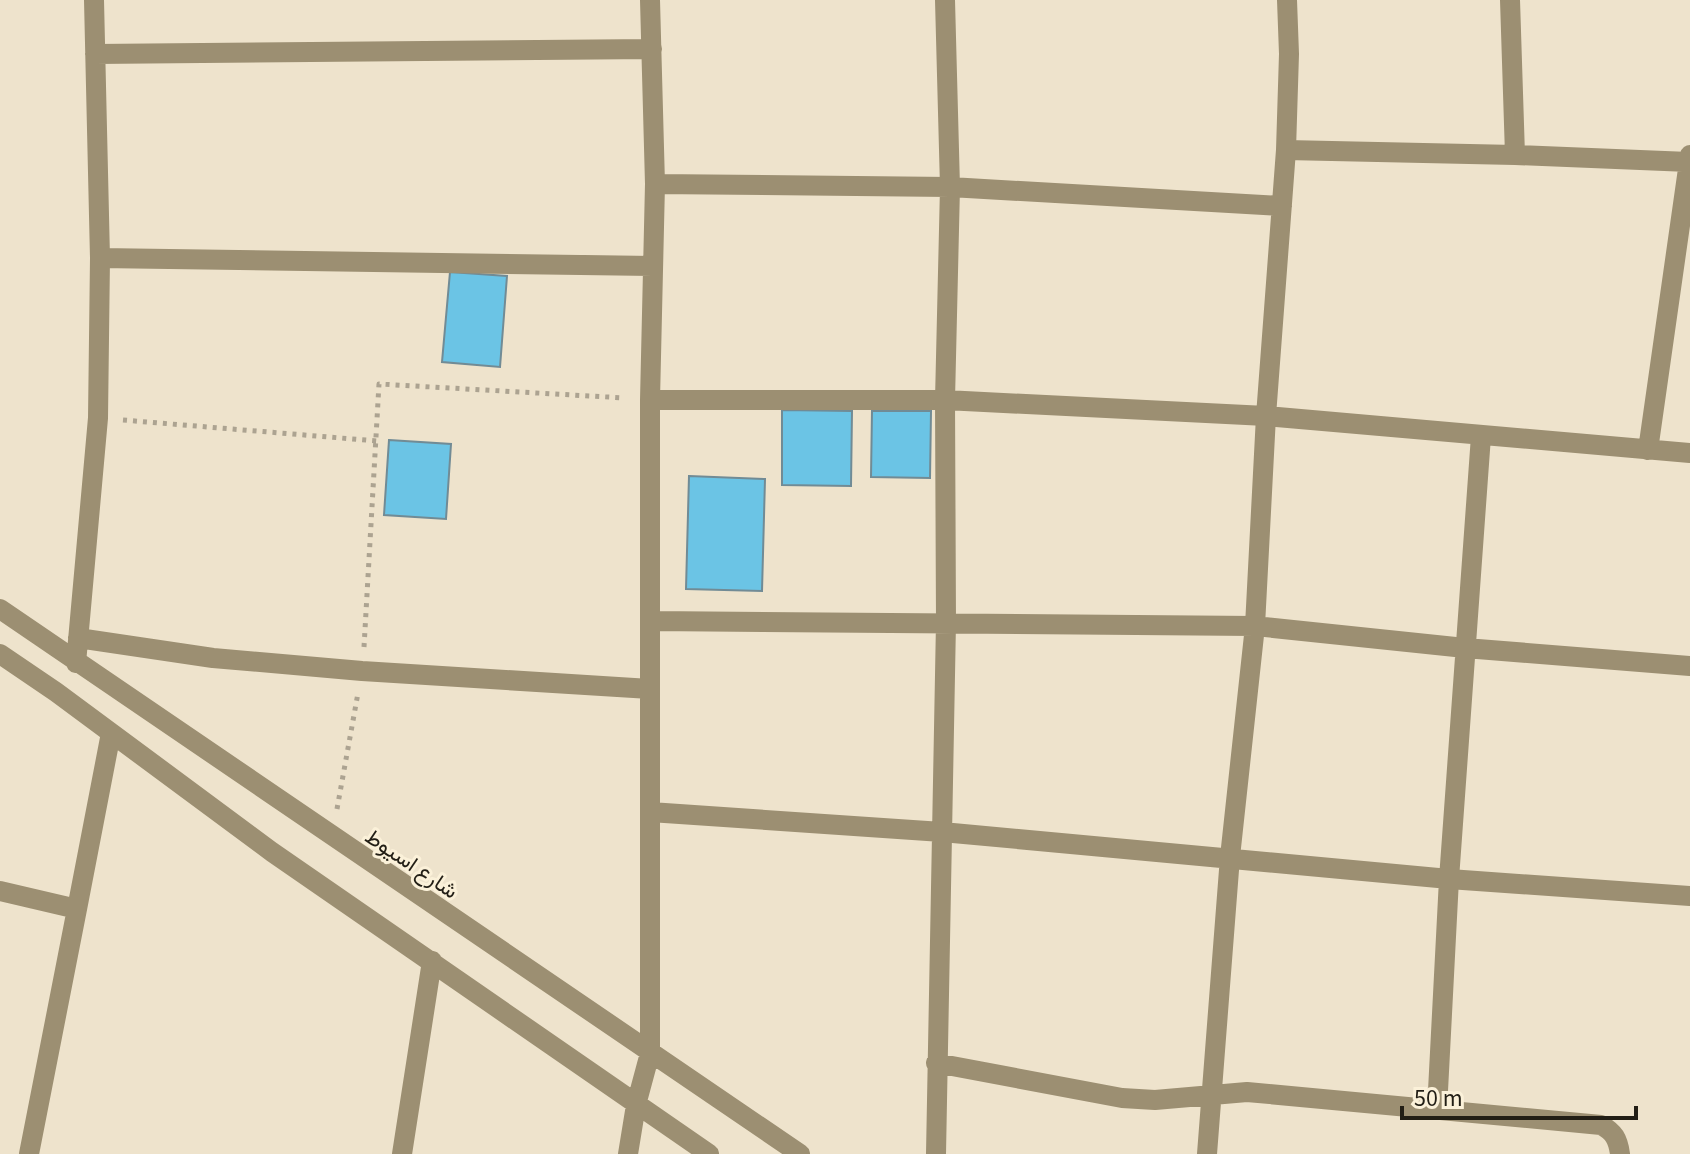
<svg xmlns="http://www.w3.org/2000/svg" width="1690" height="1154" font-family="'Source Sans 3',Vazirmatn,sans-serif">
  <style>
    .building { fill: #6bc4e5; stroke: #718b95; stroke-width: 2 }
    .lines { fill: none; stroke-linecap: round; stroke-linejoin: round }
    .path { stroke: #aca391; stroke-width: 5; stroke-dasharray: 4 6; stroke-linecap: butt }
    .minor { stroke: #9c8f72; stroke-width: 20 }
    .labels { text-anchor: middle; stroke-width: 6; stroke-linejoin: round; paint-order: stroke }
    .street-label { font-size: 22px; fill: #221e15; stroke: #fbf1d9 }
  </style>
  <rect width="100%" height="100%" fill="#eee3cc"/>
  <!-- building -->
  <path class="building" d="M450,272L507,276L500,367L442,362Z
    M782,410L852,411L851,486L782,485Z
    M872,411H931L930,478L871,477Z
    M389,440L451,444L446,519L384,515Z
    M689,476L765,479L762,591L686,589Z"/>
  <g class="lines">
    <!-- path -->
    <path class="path" d="M123,420L377,441
      M364,647L379,384L625,398
      M337,809L358,693"/>
    <!-- minor -->
    <path class="minor" d="M1510,0L1515,155
      M95,54L652,49
      M1286,150L1515,155L1689,162
      M655,184L950,187L1282,206
      M100,258L653,266
      M650,400H945L1266,416L1690,453
      M1648,450L1690,155
      M0,609L800,1154
      M652,621L1255,626L1465,648L1690,666
      M78,638L213,658L362,671L650,689
      M0,654L56,692L272,852L709,1154
      M76,663L98,418L100,258L94,0
      M650,812L942,832L1449,879L1690,896
      M0,891L77,909L111,733
      M936,1063L1122,1098L1155,1100L1247,1092L1601,1125C1614,1132 1618,1139 1620,1154
      M1437,1110L1449,879L1481,436
      M29,1154L77,909
      M402,1154L432,961
      M628,1154L636,1105L650,1053V400L655,184L650,0
      M936,1154L946,622L945,400L950,187L945,0
      M1207,1154L1230,857L1255,626L1266,416L1286,150L1289,54L1287,0"/>
  </g>
  <g class="labels">
    <!-- street labels -->
    <g class="street-label">
      <text transform="translate(412 863) rotate(34)" y="8">شارع اسيوط</text>
    </g>
  </g>
  <!-- scale -->
  <path d="M1402 1106v12h234v-12" fill="none" stroke="#221e15" stroke-width="4"/>
  <text x="1414" y="1106" font-size="24" fill="#221e15" stroke="#fbf1d9" stroke-width="6" paint-order="stroke">50 m</text>
</svg>
